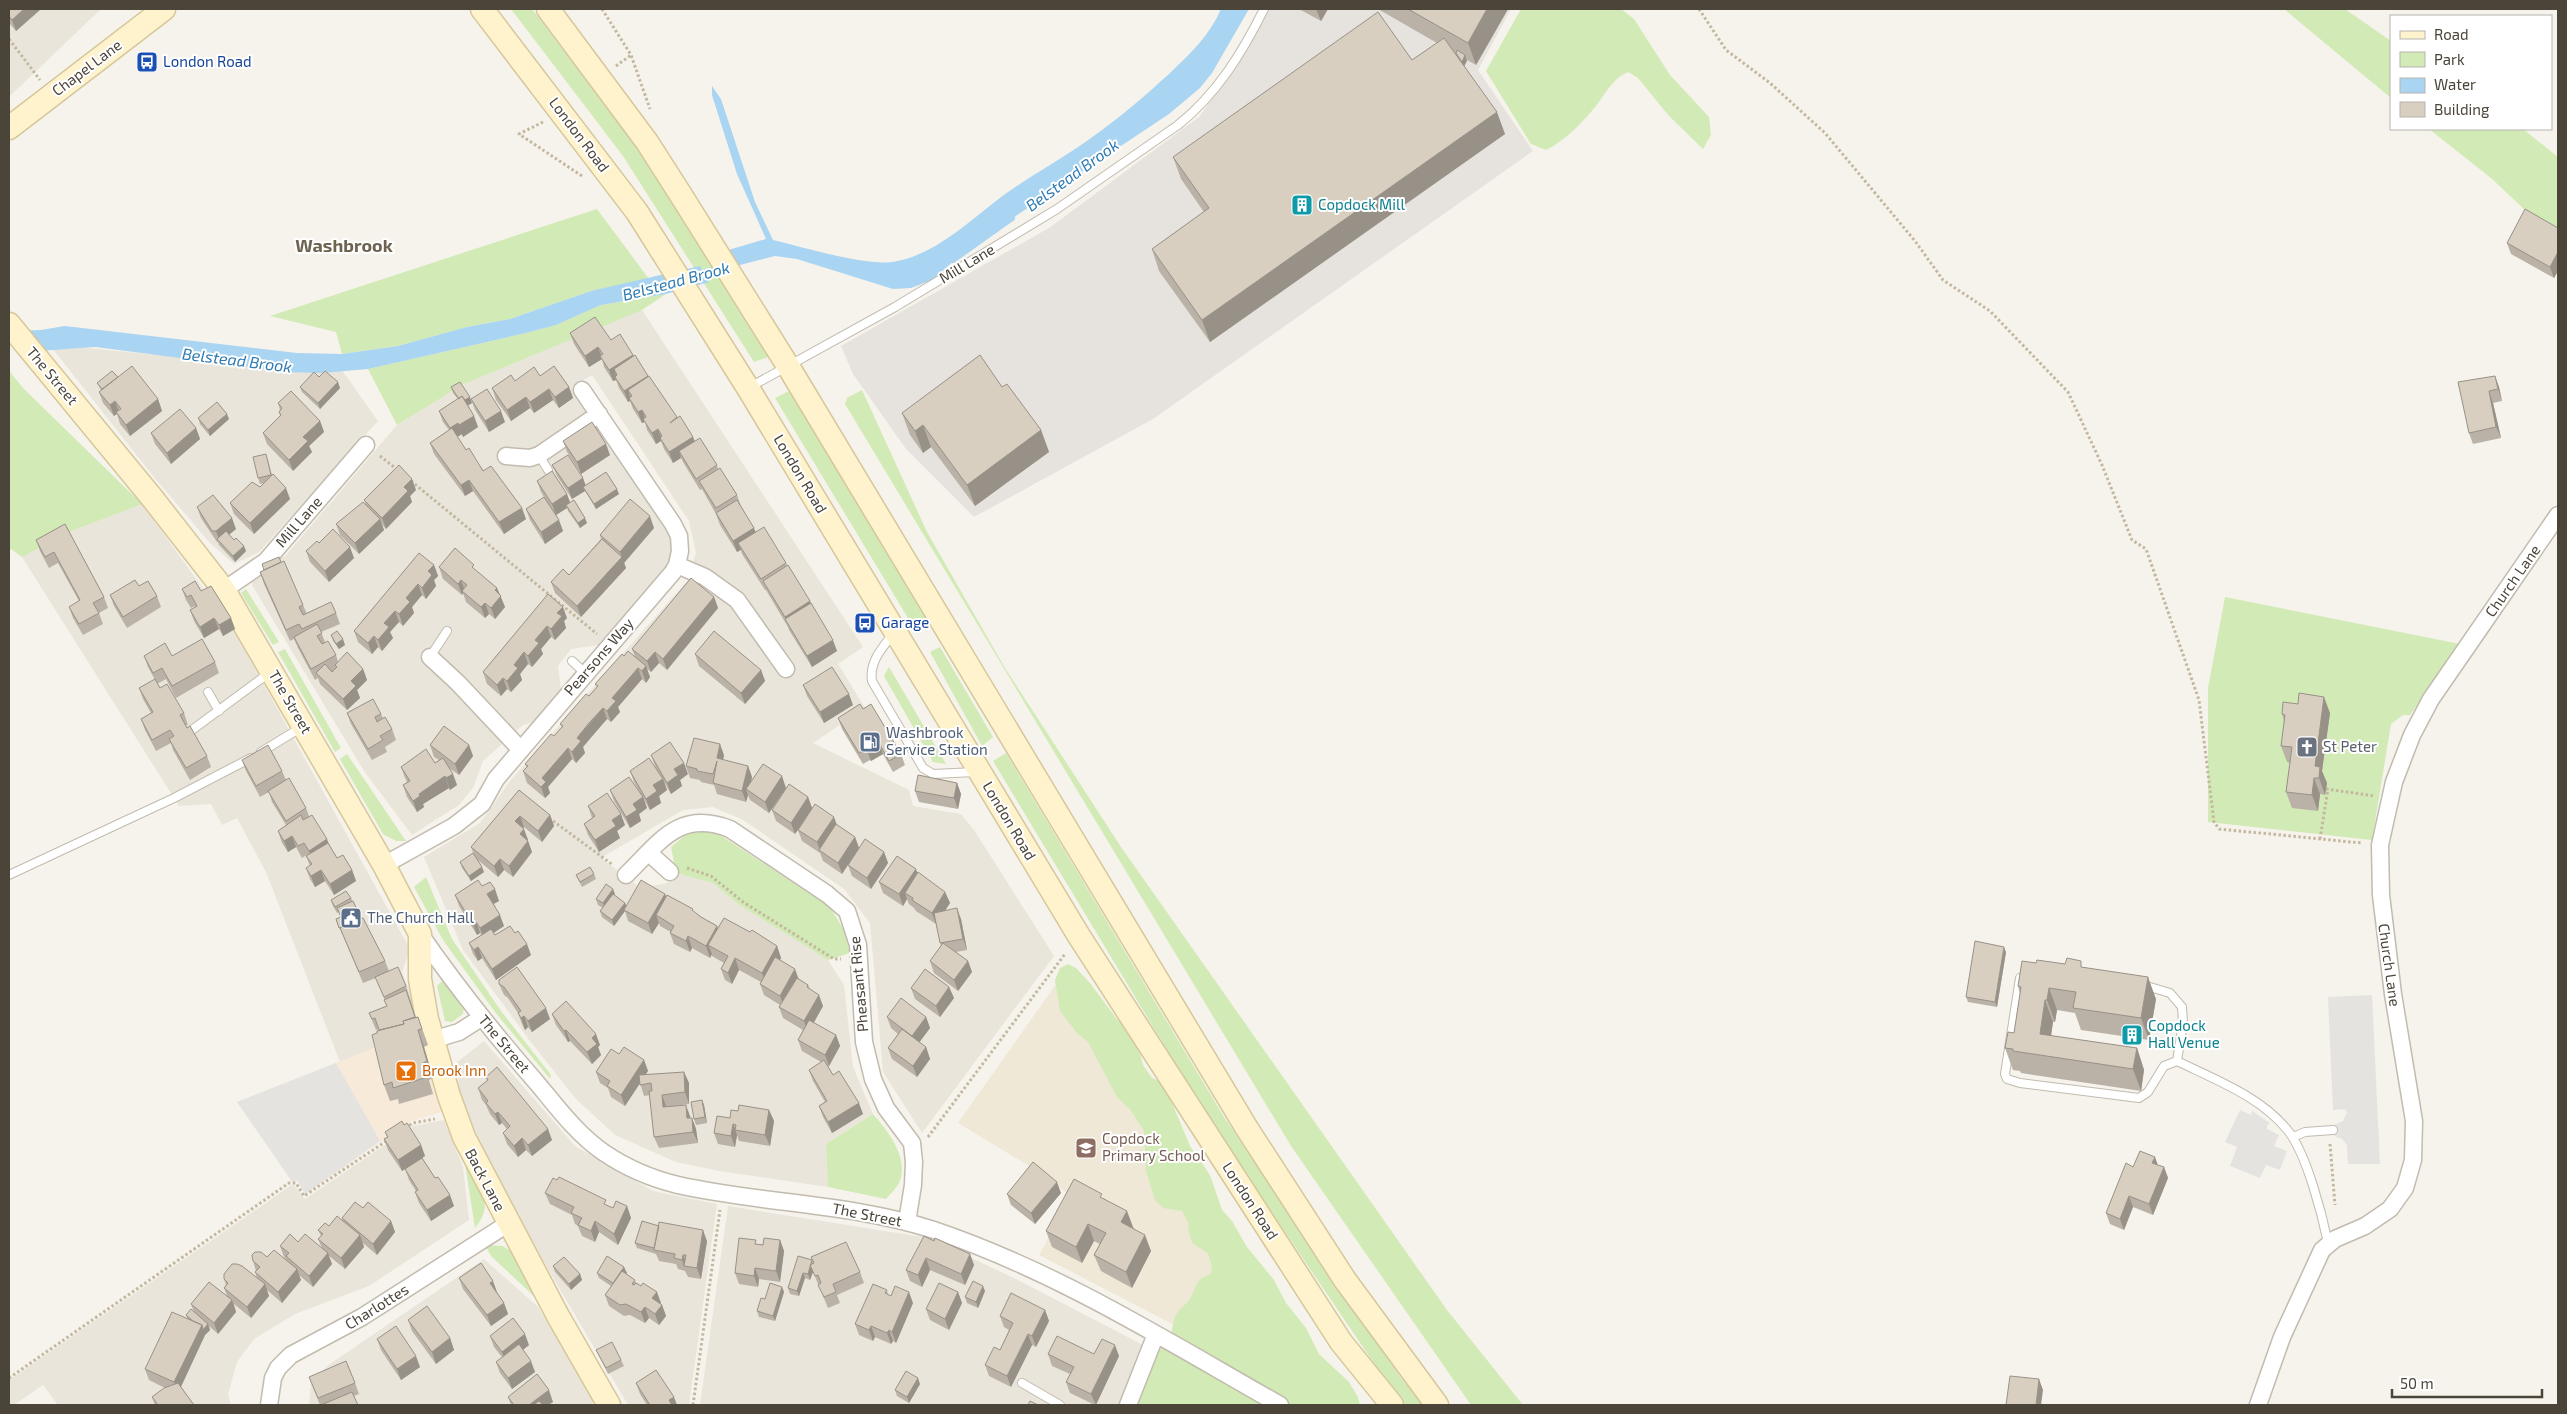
<svg xmlns="http://www.w3.org/2000/svg" width="2567" height="1414" font-family="'Exo 2',sans-serif">
  <style>
    .residential { fill: #eae5da }
    .commercial { fill: #f7ead8 }
    .industrial { fill: #e6e2dd }
    .education { fill: #efe8d6 }
    .green { fill: #d2eab5 }
    .parking { fill: #e5e3e0 }
    .water { fill: #a9d4f2 }
    .lines { fill: none; stroke-linecap: round; stroke-linejoin: round }
    .stream { stroke: #a9d4f2; stroke-width: 6 }
    .lane-casing { stroke: #c2bbae; stroke-width: 10 }
    .street-casing { stroke: #c2bbae; stroke-width: 19 }
    .secondary-casing { stroke: #d6c79b; stroke-width: 25 }
    .path { stroke: #c4b79f; stroke-width: 3; stroke-dasharray: 2.5 2.5; stroke-linecap: butt }
    .lane { stroke: #fff; stroke-width: 8 }
    .street { stroke: #fff; stroke-width: 16 }
    .secondary { stroke: #fff3cd; stroke-width: 22 }
    .wall { fill: #bab2a6 }
    .shaded-wall { fill: #979187 }
    .building { fill: #d8cfc1; stroke: #979187 }
    .labels { text-anchor: middle; stroke-width: 4; stroke-linejoin: round; paint-order: stroke }
    .transit-label { font-size: 15px; fill: #164399; stroke: #fff; text-anchor: start }
    .street-label { font-size: 15px; fill: #4b4439; stroke: #fff }
    .culture-label { font-size: 15px; fill: #0d838f; stroke: #fff; text-anchor: start }
    .service-label { font-size: 15px; fill: #4e5e75; stroke: #fff; text-anchor: start }
    .worship-label { font-size: 15px; fill: #5b616d; stroke: #fff; text-anchor: start }
    .food-label { font-size: 15px; fill: #c56008; stroke: #fff; text-anchor: start }
    .education-label { font-size: 15px; fill: #785e54; stroke: #fff; text-anchor: start }
    .water-label { font-size: 16px; font-style: italic; fill: #2e7ab2; stroke: #fff }
    .quarter-label { font-size: 18px; font-weight: bold; fill: #6e6250; stroke: #fff }
  </style>
  <rect width="100%" height="100%" fill="#f6f3ec"/>
  <!-- residential -->
  <path class="residential" d="M9,9H101L9,97Z
    M642,310L863,647L838,664L865,708L813,743L909,790L913,806L961,814L974,830L1054,956L922,1133L883,1072L870,923L844,889L743,820L713,807L683,810L601,858L641,888L667,883L676,873L713,883L738,904L828,960L844,985L853,1067L873,1114L826,1144L828,1187L719,1171L676,1162L615,1135L576,1099L530,1041L463,950L424,857L480,823L510,781L688,580L696,553L689,521L592,375L572,387L672,537L669,565L599,645L571,649L558,666L561,689L537,721L523,725L483,761L473,788L459,805L412,835L364,771L252,585L253,573L286,555L397,425L462,385L553,347L595,326Z
    M49,344L306,370L339,366L378,421L259,552L234,564L210,543L153,476Z
    M142,504L236,634L410,949L402,972L424,1028L340,1062L266,872L237,818L222,825L211,804L179,806L22,557L72,531Z
    M484,1041L575,1146L653,1191L717,1204L689,1405H628L512,1208L460,1099L457,1062Z
    M444,1120L463,1167L469,1220L369,1286L295,1314L254,1339L237,1362L228,1394L231,1405H58L43,1385L14,1405H9V1380L293,1184L305,1199L413,1126Z
    M728,1206L929,1238L1016,1279L1143,1345L1172,1344L1140,1405H700Z
    M484,1259L538,1307L594,1401L591,1405H309L311,1384L327,1366Z"/>
  <!-- commercial -->
  <path class="commercial" d="M424,1028L442,1112L409,1122L305,1194L297,1180L293,1183L237,1102Z"/>
  <!-- industrial -->
  <path class="industrial" d="M1268,9H1511L1478,70L1533,151L1153,419L974,517L906,449L853,374L841,346L1049,228L1199,117L1240,60Z"/>
  <!-- education -->
  <path class="education" d="M1066,970L1220,1238L1207,1342L1039,1255L1071,1196L1036,1170L958,1123Z"/>
  <!-- green -->
  <path class="green" d="M511,9H532L640,152L768,357L754,362L623,156Z
    M1521,9H1621L1634,19L1670,75L1709,117L1711,135L1703,149L1669,116L1638,78L1628,72C1612,79 1607,92 1596,106C1583,122 1565,141 1546,150L1531,144L1486,71Z
    M2284,9H2345L2391,41V98Z
    M2429,129H2523L2558,157V233L2542,226L2491,178Z
    M597,209L649,279L591,291L510,319L467,327L398,346L342,354L336,332L270,316Z
    M666,294L642,310L462,385L397,425L368,369L526,333L556,325L601,305Z
    M9,371L24,389L142,504L72,531L22,557L11,549L9,552Z
    M862,390L927,532L1005,668L1121,847L1447,1310L1523,1405H1471L1291,1146L845,404L847,398Z
    M789,391L930,625L917,633L775,398Z
    M246,589L279,642L273,645L241,593Z
    M2225,597L2460,644L2410,715H2403L2391,724L2372,840L2208,822V688Z
    M940,647L993,737L982,746L930,652Z
    M285,649L341,748L335,752L278,652Z
    M889,667L946,764L933,762L884,676Z
    M1006,753L1224,1117L1401,1378L1424,1405H1406L1388,1384L1211,1123L993,761Z
    M347,754L406,841H396L383,834L340,759Z
    M714,831L830,907L844,930L850,953L828,960L738,904L713,883L676,873L671,847L688,833Z
    M426,877L452,939L501,1011L551,1075L550,1079L495,1012L443,940L414,887Z
    M1068,964L1076,968L1090,983L1116,1018L1131,1033L1137,1041L1143,1065L1152,1078L1159,1081L1170,1098L1190,1146L1210,1175L1222,1210L1232,1221L1247,1247L1274,1280L1286,1303L1306,1328L1319,1354L1349,1382L1358,1397L1360,1405H1132L1156,1351L1172,1344C1171,1334 1172,1322 1177,1313C1180,1308 1187,1304 1190,1299C1197,1286 1196,1278 1211,1274L1212,1267L1208,1253L1193,1244L1188,1230L1189,1224L1182,1211L1163,1208L1155,1200L1146,1171L1144,1131L1130,1109L1117,1097L1088,1042L1077,1033L1060,1011L1055,980L1060,968Z
    M442,981L464,1005L463,1014L452,1022L445,1021L437,986Z
    M873,1114C888,1131 910,1159 899,1183C896,1189 890,1194 886,1199L828,1187L826,1144Z
    M465,1164C479,1189 496,1203 475,1228Z
    M485,1245L503,1246L516,1255L538,1300L491,1256Z"/>
  <!-- parking -->
  <path class="parking" d="M2372,995L2380,1164H2348L2347,1145L2342,1139L2334,1136V1125L2343,1121L2347,1112L2345,1109L2333,1110L2328,997Z
    M336,1063L380,1141L305,1194L297,1180L293,1183L237,1102Z
    M2240,1110L2251,1115L2252,1111L2270,1123L2267,1126V1129L2279,1135L2274,1146L2287,1151L2280,1170L2266,1165L2260,1178L2230,1166L2237,1147L2225,1142Z"/>
  <!-- water -->
  <path class="water" d="M1221,9H1249L1212,73L1200,88L1169,114L972,245L932,280L911,288L893,289L797,259L775,256L717,271L708,256L766,239L737,174L712,95V86L721,99L755,202L773,240C802,247 866,266 892,262C940,255 976,213 1014,188C1039,171 1066,156 1091,138C1118,119 1145,96 1170,73C1190,54 1210,35 1221,9Z
    M700,266L709,282L666,294L601,305L556,325L526,333L368,369L321,373L286,372L96,347C72,348 50,351 27,351L10,331L41,330L65,326L297,353L342,354L398,346L467,327L510,319L591,291Z"/>
  <g class="lines">
    <!-- stream -->
    <path class="stream" d="M953,260L1012,218
      M697,274L721,268"/>
    <!-- lane casing -->
    <g class="lane-casing">
      <path id="lane" d="M750,387L895,307L1057,209L1178,125C1217,94 1242,53 1264,9
        M539,455L548,470
        M893,634C882,648 869,662 872,681L923,768L933,774L975,772
        M430,657L447,631
        M572,661L585,673
        M208,692L219,711
        M192,730L269,673
        M261,752L302,727
        M9,875L174,798L251,758
        M2020,978L2005,1074L2007,1079L2020,1083L2139,1098L2148,1092L2164,1066L2177,1061C2216,1080 2262,1097 2289,1132C2307,1156 2322,1214 2328,1243
        M2143,985L2170,993L2182,1007L2183,1023L2177,1061
        M2293,1137L2305,1132L2333,1130
        M1022,1383L1060,1405"/>
    </g>
    <!-- street casing -->
    <g class="street-casing">
      <path id="street" d="M506,456L530,458L539,455L599,414
        M677,565L705,577L737,600L786,669
        M224,590L266,561L366,445
        M430,657L458,683L521,750
        M649,853L670,872
        M384,865L454,826L482,804L496,779L673,572L677,565L680,551L679,536L673,524L582,390
        M626,875C660,842 679,809 730,829L827,894L847,911L858,945L864,1042L873,1079L886,1108L912,1143L914,1162L913,1185L907,1222
        M420,934C456,986 495,1035 537,1083C557,1107 577,1134 603,1152C625,1167 653,1179 678,1185C763,1204 851,1203 934,1230C1058,1272 1167,1341 1280,1405
        M432,1040L459,1032L481,1018
        M269,1405L273,1378L278,1368L291,1355L362,1317L509,1223
        M1128,1405L1156,1334
        M2258,1405L2282,1337L2322,1250L2335,1239L2365,1226L2390,1209L2405,1188L2413,1160L2414,1121L2393,994L2381,895L2380,845L2394,782L2412,735L2431,699L2558,515"/>
    </g>
    <!-- secondary casing -->
    <g class="secondary-casing">
      <path id="secondary" d="M482,9L637,212L748,388L1079,936L1341,1342L1392,1405
        M548,9L647,142L679,192L788,366L1246,1127L1345,1280L1437,1405
        M9,128L164,9
        M9,324L153,499L224,590L384,865L420,934V979L427,1019L449,1096L464,1137L558,1316L609,1405"/>
    </g>
    <!-- path -->
    <path class="path" d="M602,9L631,55L650,109
      M1699,9L1726,50L1770,83L1825,133L1915,241L1943,280L1990,311L2068,392L2102,465L2132,540L2146,549L2199,700L2214,822L2219,829L2362,843
      M9,39L40,80
      M616,66L631,55
      M543,122L519,134L582,176
      M380,456L399,471
      M411,481L597,634
      M2326,789L2375,796
      M549,818L613,865
      M2320,839L2328,789
      M687,868L711,876L743,902L834,959H841
      M405,1128L413,1123L435,1119
      M928,1137L1065,954
      M2330,1144L2335,1205
      M9,1378L289,1183H296L304,1196L388,1140
      M693,1405L720,1210"/>
    <!-- lane -->
    <use href="#lane" class="lane"/>
    <!-- street -->
    <use href="#street" class="street"/>
    <!-- secondary -->
    <use href="#secondary" class="secondary"/>
  </g>
  <!-- wall -->
  <path class="wall" d="M9,9H41L16,31L9,23Z
    M1299,9H1328L1321,21Z
    M1378,9H1508L1476,65L1467,60L1464,66L1505,134L1210,342L1159,271L1152,249L1204,212L1181,179L1173,157L1412,60L1437,43Z
    M2558,228V271L2554,278L2511,254L2507,243Z
    M570,333L611,340L634,356L677,418L693,437L695,441L717,465L718,469L737,495L741,506L756,532L786,563L811,604L837,651L812,667L789,630L788,627L766,590H765L742,554L741,550L737,552L720,525L716,514L702,489L700,490L683,462L681,458L673,463L664,449L661,441L656,444L647,430L645,422L642,423L633,409L630,401L628,402L619,388L616,380L613,381L604,367L602,359L589,367L574,344Z
    M540,376L569,387L573,398L559,408L553,400L534,413L530,408L511,421L496,400L492,388L515,381Z
    M2495,376L2499,387L2502,401L2493,403L2501,438L2473,444L2469,433Z
    M118,377L158,399L162,411L130,436L120,424L117,414L114,416L103,403L99,392L101,390L97,383Z
    M319,377L340,388L320,409L302,392L300,387Z
    M451,387L472,403L468,405L474,416L478,427L463,437L462,434L457,437L466,450L526,519L504,534L473,491L465,496L434,454L430,443L449,430L443,422L439,411L458,399L453,393Z
    M1002,387L1041,430L1049,452L975,506L931,447L923,453L910,435L902,413Z
    M471,399L505,422L489,432L475,410Z
    M278,403L320,421L324,432L309,446L312,452L293,471L267,444L263,433L280,416L279,412L280,410Z
    M198,418L229,419L210,436L200,424Z
    M196,428L200,439L171,464L155,444L151,433Z
    M563,441L610,455L581,474L567,452Z
    M268,460L272,475L290,499L254,534L234,514L230,503L260,487L264,483L260,484L258,478Z
    M552,465L583,478L585,485L619,494L596,509L585,491L572,499L557,476Z
    M537,481L570,503L587,523L580,528L568,511L567,508L556,515L563,531L545,544L530,520L526,509L544,497L541,492Z
    M416,490L410,496L412,502L386,529L382,524L384,530L359,554L340,535L336,524L366,505L364,500Z
    M197,507L236,529L229,535L246,551L235,562L219,545L218,542H217L201,518Z
    M65,524L104,597L108,608L99,613L103,624L83,635L73,618L69,607L79,601L58,563L49,568L40,551L36,540Z
    M654,528L624,563L626,568L581,617L555,593L551,582L569,575L601,539L600,535Z
    M319,543L354,558L329,582L310,562L306,551Z
    M434,565L438,576L434,580L436,586L426,599L422,595L416,602L412,607L414,613L403,626L399,622L390,632L393,638L382,651L378,647L372,654L358,642L354,631Z
    M439,567L476,571L497,588L505,607L495,619L489,614L485,618L466,602L463,593L462,595L443,579Z
    M260,572L303,605L307,614L336,613L340,624L321,632L325,642L336,655L338,662L363,669L367,680L357,690L360,698L347,710L320,684L318,678L315,680L298,648L294,639L290,641L264,584Z
    M139,586L157,596L161,607L127,628L114,606L110,595Z
    M182,589L201,591L231,618L235,629L223,636L219,629L204,638L194,621L190,610L195,607V606L191,608L186,600Z
    M548,594L567,618L564,621L566,628L555,640L551,637L541,649L543,654L532,667L528,664L520,674L522,680L511,692L507,689L501,696L487,684L483,672Z
    M714,597L718,608L667,670L659,663L651,672L647,669L650,677L646,683L642,679L618,707L620,712L611,722L607,719L593,734L583,747L585,753L576,763L572,759L548,787L550,793L545,798L527,783L523,771L527,768L525,764L554,736L562,727L560,724L589,696L597,687L595,684L624,656L635,657L632,649Z
    M331,635L345,645L339,649L333,641Z
    M695,654L761,670L765,681L745,704L699,666Z
    M144,656H172L215,662L219,673L176,698L166,679L157,684L160,688L184,713L188,725H186L207,756L211,767L190,780L173,750L171,743L156,751L145,730L141,719L151,713L143,699L139,688L155,680L148,667Z
    M803,685L853,705L824,723L807,696Z
    M863,709L901,754L905,765L893,772L883,754L871,761L870,760L863,764L842,729L838,718Z
    M347,713L381,714L383,718L392,729L396,740L385,747L387,752L372,760L351,724Z
    M2330,713L2322,771L2327,783L2325,795L2320,794L2318,811L2292,808L2286,792L2290,763L2287,762L2281,746L2284,721L2282,714Z
    M430,745H469L473,756L459,775L449,768L457,785L450,790L449,788L423,804L424,807L417,812L407,797L403,785L407,782L405,778L401,767L435,763L439,760L434,757Z
    M651,755L688,774L680,780L682,786L671,794L664,782L667,790L659,796L661,803L650,810L643,798L647,808L639,814L641,821L630,828L614,801L610,790L642,796L634,782L630,771L658,772L655,766Z
    M724,755L723,760L748,766L752,777L751,782L786,788L769,813L750,800L748,795L746,802L717,794L714,785L701,782L700,780L690,778L686,766Z
    M242,760L282,771L286,780L306,808L309,816L329,844L337,858L352,870L356,881L334,895L325,881L315,887L310,879L306,868L310,866L306,856L308,855V854L302,858L296,847L288,852L282,843L278,831L286,825L272,802L269,792L260,797L246,771Z
    M957,783L961,794L958,809L919,802L915,791Z
    M519,790L550,815L554,826L542,842L524,827L523,828L528,840V841L532,852L513,877L504,870L498,877L478,860L484,872L471,881L462,868L460,862L474,855L471,847Z
    M808,797L812,808L855,837L859,848L884,852L888,863L871,889L852,876L848,865L842,874L823,861L820,853L802,841L798,830L801,826L795,834L776,821L772,810Z
    M588,806L625,825L617,831L620,838L599,852L588,835L584,824L592,818Z
    M917,873L945,892L950,903L945,911L961,919L967,950L956,952L968,961L972,972L958,991L934,973L930,961L941,946L936,924L916,911L914,908L909,904L907,899L903,906L883,893L879,882Z
    M594,874L596,879L582,887L576,875Z
    M482,886L499,901L494,904L504,926L494,933L495,935L531,955L496,980L482,958L478,961L473,954L469,943L481,935L480,933L477,935L459,906L455,895Z
    M615,894L614,895L625,903L626,906L665,894L666,898L694,912L701,917L717,926L718,929L777,946L781,958L780,960L799,979L808,985L810,989L823,1006L814,1023L836,1035L840,1046L829,1066H828L833,1075L863,1114L832,1133L823,1117L819,1106L825,1102L813,1081L809,1070L821,1062L802,1051L798,1040L803,1030L783,1018L779,1007L780,1005L764,995L760,984L761,982L739,970L732,984L725,980L721,969L724,963L712,956V954L710,958L692,948L690,952L674,944L670,933L671,932L660,926L659,923L652,934L628,921L625,911L614,926L602,917L600,911L603,908L598,905L596,899Z
    M351,898L385,961L389,971L406,986L416,1017H418L428,1045L424,1047L433,1078L429,1080L433,1094L399,1104L398,1099L390,1101L384,1085L377,1033L379,1030V1029L376,1030L369,1013L387,1006L376,978L363,983L336,919L341,917L339,912L337,913L333,906L331,900Z
    M2006,952L1997,1007L1968,1002L1966,997Z
    M2084,967L2156,999L2149,1040L2081,1030L2075,1013L2057,1010L2055,1022H2053L2051,1036L2137,1048L2144,1070L2141,1091L2021,1073L2020,1071L2013,1070L2005,1048L2014,1033L2020,994L2018,986Z
    M499,984L550,1019L532,1032L528,1027L525,1030L522,1024L518,1013L508,998L504,995Z
    M949,987L954,998L940,1017L915,999L911,988Z
    M552,1014L600,1045L598,1047L601,1055L592,1064L570,1041L568,1042L556,1025Z
    M887,1017H926L930,1028L919,1042L926,1047L930,1059L917,1077L892,1059L888,1048L898,1034L891,1028Z
    M619,1054L644,1060L648,1071L645,1075L684,1072L689,1083V1104L666,1107L690,1116V1118H692L696,1129L698,1143L659,1148L654,1137L650,1095L644,1096L640,1083L625,1106L611,1097L608,1088L600,1083L596,1072Z
    M486,1077L552,1140L532,1156L526,1150L518,1157L507,1144L503,1133L507,1129L502,1123L499,1125L490,1114L486,1105L482,1100L478,1088L487,1081Z
    M702,1100L704,1105L707,1123L696,1125L694,1119Z
    M769,1110L774,1121L770,1146L739,1141L737,1135L735,1147L718,1144L714,1133L738,1111Z
    M404,1125L421,1145L425,1156L422,1158L454,1206L431,1221L419,1203L415,1192L416,1191L409,1180L405,1169L402,1171L388,1150L384,1139L387,1137L385,1132Z
    M2158,1165L2164,1167L2168,1178L2153,1215L2133,1207L2124,1230L2110,1224L2106,1213L2133,1167Z
    M545,1193L608,1206L613,1208L627,1206L631,1218L618,1245L599,1232L595,1242L582,1236L578,1226L575,1224L572,1215L550,1204Z
    M1061,1193L1035,1224L1011,1205L1007,1194Z
    M1104,1198L1133,1227L1151,1251L1132,1288L1101,1271L1094,1255L1100,1244L1094,1241L1082,1263L1052,1247L1046,1231Z
    M363,1208L391,1221L395,1232L377,1255L363,1243L364,1247L345,1269L328,1255L332,1264L313,1287L299,1275L301,1280L282,1303L267,1290L269,1296L251,1318L234,1304L236,1312L218,1334L209,1326L210,1330L205,1335L181,1387L194,1405H155L152,1397L165,1388L149,1380L145,1369L187,1318L186,1315L194,1312L191,1304L227,1296L224,1288L226,1285L224,1279L257,1278L255,1272L256,1271L253,1261L267,1257L288,1262L284,1257L280,1246L298,1242L322,1248L318,1239L321,1236L318,1230L343,1221L342,1218Z
    M780,1240L784,1251L780,1282L759,1279L758,1287L739,1284L735,1273L757,1244L763,1245Z
    M707,1241L701,1279L688,1277L685,1271L678,1269L676,1264L659,1261L656,1254L637,1248L635,1243Z
    M934,1241L970,1254L974,1265L965,1285L930,1270L922,1287L910,1281L906,1270Z
    M812,1260L860,1272L864,1283L837,1295L840,1303L828,1308L813,1272L810,1280L805,1278L799,1296L790,1294L788,1288Z
    M553,1266L580,1274L582,1280L571,1290L555,1272Z
    M624,1267L626,1274L661,1303L660,1304L662,1305L666,1316L659,1325L649,1318L645,1323L630,1315L624,1316L609,1306L605,1295L611,1286L599,1278L597,1273Z
    M459,1278L497,1292L504,1303L508,1314L491,1326L463,1289Z
    M782,1287L784,1292L775,1321L759,1317L757,1311L765,1299Z
    M887,1290L888,1295L913,1303L896,1343L893,1341L891,1344L875,1337L873,1341L859,1335L855,1324Z
    M985,1291L978,1308L967,1303L965,1297Z
    M958,1292L962,1303L949,1330L930,1320L926,1309Z
    M1045,1310L1049,1321L1036,1347L1032,1345L1011,1387L989,1376L985,1365L1000,1350L1009,1330L1004,1327L1000,1316Z
    M408,1320L450,1338L454,1350L436,1364L412,1331Z
    M490,1336L529,1345L523,1350L535,1372L512,1389L500,1373L496,1362L502,1357L494,1347Z
    M377,1339L420,1367L401,1380L381,1350Z
    M596,1350L621,1360L624,1366L608,1374Z
    M1048,1354H1094L1119,1356L1095,1405L1070,1393L1066,1382L1070,1374L1052,1366Z
    M309,1377L355,1383L359,1394L354,1396L320,1405Z
    M636,1383L677,1405H647L640,1394Z
    M920,1384L909,1403L897,1396L895,1390Z
    M508,1397L553,1402L548,1405H511Z"/>
  <!-- shaded-wall -->
  <path class="shaded-wall" d="M24,9H41L16,31L12,20Z
    M1316,9H1328L1321,21Z
    M1487,9H1508L1476,65L1468,43Z
    M1465,55L1467,61L1461,72L1459,66Z
    M1497,112L1505,134L1210,342L1202,320Z
    M2558,252V271L2554,278L2550,267Z
    M598,347L602,358L600,356L602,359L589,367L585,356Z
    M633,355L638,366L614,369L617,379L615,377L616,380L613,381L609,370Z
    M648,376L652,387L632,396L628,390L631,400L629,398L630,401L628,402L624,391Z
    M2495,376L2499,387L2502,401L2498,389Z
    M338,382L340,388L320,409L318,403Z
    M569,387L573,398L559,408L555,397Z
    M549,389L553,400L534,413L530,402Z
    M2489,391L2493,403L2501,438L2496,427Z
    M470,397L472,403L464,408L461,402Z
    M526,397L530,408L511,421L507,410Z
    M158,399L162,411L130,436L126,425Z
    M115,401L119,412L114,416L110,405Z
    M642,410L646,421L643,419L645,422L642,423L638,412Z
    M501,411L505,422L489,432L485,421Z
    M227,414L229,419L210,436L208,430Z
    M474,416L478,427L463,437L459,425Z
    M320,421L324,432L309,446L312,452L293,471L289,460L303,437Z
    M458,423L462,434L454,439L450,428Z
    M923,425L931,447L923,453L915,431Z
    M196,428L200,439L171,464L167,453Z
    M658,429L662,440L660,438L661,441L656,444L652,433Z
    M1041,430L1049,452L975,506L967,485Z
    M693,437L697,448L679,451L681,458L673,463L669,452Z
    M606,444L610,455L581,474L577,462Z
    M583,478L587,489L583,487L585,491L572,499L568,488Z
    M412,479L416,490L410,496L412,502L386,529L382,518L404,487Z
    M469,480L473,491L465,496L461,485Z
    M286,488L290,499L254,534L250,523Z
    M617,489L619,494L596,509L594,504Z
    M567,494L571,505H566L567,508L556,515L552,504Z
    M522,508L526,519L504,534L499,522Z
    M650,516L654,528L624,563L620,552Z
    M232,518L236,529L220,542L216,531Z
    M585,518L587,523L580,528L578,523Z
    M380,519L384,530L359,554L355,543Z
    M559,520L563,531L545,544L541,532Z
    M754,528L758,539L738,543L741,550L737,552L733,541Z
    M244,546L246,551L235,562L233,556Z
    M350,547L354,558L329,582L325,571Z
    M622,557L626,568L581,617L577,606Z
    M434,565L438,576L434,580L436,586L426,599L422,588L428,571Z
    M461,580L465,591H462L463,593L462,595L458,584Z
    M418,584L422,595L412,607L414,613L403,626L399,614L406,598Z
    M497,588L505,607L495,619L491,608L495,590Z
    M714,597L718,608L667,670L663,659Z
    M810,601L815,613L786,621L785,617Z
    M485,603L489,614L485,618L481,607Z
    M563,607L567,618L564,621L566,628L555,640L551,629L557,613Z
    M395,611L399,622L390,632L393,638L382,651L378,640L384,623Z
    M214,618L219,629L204,638L200,627Z
    M231,618L235,629L223,636L219,625Z
    M547,626L551,637L541,649L543,654L532,667L528,656L535,640Z
    M374,636L378,647L372,654L368,643Z
    M343,639L345,645L339,649L336,644Z
    M833,640L837,651L812,667L807,656Z
    M524,652L528,664L520,674L522,680L511,692L507,681L514,665Z
    M655,652L659,663L651,672L647,661Z
    M646,666L650,677L646,683L642,671Z
    M638,668L642,679L618,707L620,712L611,722L607,711L612,698Z
    M363,669L367,680L357,690L360,698L347,710L343,699L351,681Z
    M761,670L765,681L745,704L741,693Z
    M503,678L507,689L501,696L497,685Z
    M849,694L853,705L824,723L820,712Z
    M2324,697L2330,713L2322,771L2327,783L2325,795L2315,766Z
    M603,708L607,719L583,747L585,753L576,763L572,752L577,738Z
    M879,743L883,754L871,761L867,750Z
    M720,744L724,755L721,769L717,758Z
    M469,745L473,756L459,775L455,764Z
    M568,748L572,759L548,787L550,793L545,798L541,787L542,778Z
    M684,763L688,774L680,780L682,786L671,794L667,783L674,769Z
    M748,766L752,777L749,791L746,789L748,795L746,802L742,791Z
    M453,774L457,785L450,790L446,778Z
    M445,776L449,788L423,804L424,807L417,812L413,801L419,794Z
    M782,776L786,788L769,813L765,802Z
    M2314,778L2320,794L2318,811L2312,795Z
    M663,779L667,790L659,796L661,803L650,810L646,799L653,785Z
    M957,783L961,794L958,809L954,798Z
    M643,797L647,808L639,814L641,821L630,828L626,817L633,804Z
    M808,797L812,808L795,834L791,823Z
    M621,814L625,825L617,831L620,838L599,852L595,840L612,820Z
    M550,815L554,826L542,842L538,831Z
    M520,816L524,827L519,832L515,821Z
    M834,817L838,828L820,851L817,842Z
    M524,829L528,840L524,845L520,834Z
    M292,836L296,847L288,852L284,841Z
    M855,837L859,848L842,874L838,863Z
    M327,839L331,850L313,862L309,851Z
    M528,841L532,852L513,877L509,866Z
    M884,852L888,863L871,889L867,878Z
    M500,859L504,870L498,877L494,866Z
    M482,867L484,872L471,881L469,876Z
    M916,869L920,880L905,893L907,899L903,906L899,894Z
    M321,870L325,881L315,887L311,876Z
    M352,870L356,881L334,895L330,884Z
    M495,889L499,901L491,905L487,894Z
    M613,889L615,894L605,909L603,903Z
    M945,892L950,903L936,924L932,913Z
    M665,894L669,905L656,915L659,923L652,934L648,923Z
    M625,903L627,908L624,910L625,911L614,926L612,920Z
    M957,908L961,919L967,950L963,939Z
    M500,915L504,926L484,939L480,928Z
    M476,922L480,933L477,935L473,924Z
    M717,926L721,937L708,945L712,954L710,958L706,946Z
    M688,936L692,948L690,952L686,941Z
    M527,944L531,955L496,980L492,969Z
    M777,946L781,958L766,985L762,973Z
    M478,947L482,958L478,961L474,950Z
    M2004,947L2006,952L1997,1007L1995,1002Z
    M735,958L739,970L732,984L728,973Z
    M968,961L972,972L958,991L954,980Z
    M795,969L799,980L784,1007L780,996Z
    M2148,977L2156,999L2149,1040L2141,1018Z
    M949,987L954,998L940,1017L936,1006Z
    M2049,988L2057,1010L2055,1022L2047,1000Z
    M819,995L823,1006L808,1032L804,1021Z
    M2045,1000L2053,1022L2048,1056L2040,1034Z
    M546,1008L550,1019L532,1032L528,1021Z
    M524,1016L528,1027L525,1030L521,1018Z
    M926,1017L930,1028L916,1047L912,1036Z
    M418,1030L424,1047L433,1078L427,1061Z
    M566,1030L570,1041L568,1042L564,1031Z
    M596,1034L600,1045L598,1047L601,1055L592,1064L587,1052L592,1038Z
    M836,1035L840,1046L829,1066L825,1055Z
    M926,1047L930,1059L917,1077L913,1066Z
    M2137,1048L2144,1070L2141,1091L2133,1069Z
    M644,1060L648,1071L625,1106L621,1095Z
    M684,1072L689,1083V1104L685,1092Z
    M662,1095L666,1106L667,1118L663,1107Z
    M702,1100L704,1105L707,1123L705,1117Z
    M859,1103L863,1114L832,1133L828,1122Z
    M686,1105L690,1116L691,1129L687,1118Z
    M769,1110L774,1121L770,1146L765,1135Z
    M498,1112L502,1123L499,1125L495,1114Z
    M692,1118L696,1129L698,1143L693,1132Z
    M733,1124L737,1135L735,1147L731,1136Z
    M548,1129L552,1140L532,1156L528,1145Z
    M522,1138L526,1150L518,1157L514,1146Z
    M421,1145L425,1156L402,1171L398,1160Z
    M2155,1157L2159,1168L2152,1163Z
    M2164,1167L2168,1178L2153,1215L2149,1204Z
    M1057,1182L1061,1193L1035,1224L1031,1213Z
    M450,1195L454,1206L431,1221L427,1210Z
    M2129,1196L2133,1207L2124,1230L2120,1219Z
    M627,1206L631,1218L618,1245L614,1234Z
    M1127,1211L1133,1227L1127,1238L1121,1222Z
    M391,1221L395,1232L377,1255L373,1244Z
    M595,1221L599,1232L595,1242L591,1231Z
    M1088,1224L1094,1241L1082,1263L1076,1247Z
    M703,1230L707,1241L701,1279L697,1268Z
    M360,1235L364,1247L345,1269L341,1258Z
    M1145,1235L1151,1251L1132,1288L1126,1272Z
    M780,1240L784,1251L780,1282L776,1271Z
    M328,1253L332,1264L313,1287L309,1276Z
    M970,1254L974,1265L965,1285L961,1274Z
    M683,1255L687,1266H684L682,1260Z
    M926,1258L930,1270L922,1287L918,1275Z
    M810,1266L813,1272L810,1280L808,1274Z
    M624,1267L627,1273L616,1289L614,1284Z
    M755,1268L759,1279L758,1287L754,1276Z
    M297,1269L301,1280L282,1303L278,1292Z
    M803,1273L805,1278L799,1296L797,1291Z
    M580,1274L582,1280L571,1290L569,1284Z
    M493,1281L497,1292L494,1294L490,1283Z
    M265,1284L269,1296L251,1318L247,1307Z
    M983,1286L985,1291L978,1308L976,1302Z
    M782,1287L784,1292L775,1321L773,1316Z
    M657,1292L661,1303L656,1309L652,1298Z
    M909,1292L913,1303L896,1343L892,1332Z
    M958,1292L962,1303L949,1330L945,1319Z
    M232,1300L236,1312L218,1334L214,1323Z
    M504,1303L508,1314L491,1326L487,1315Z
    M662,1305L666,1316L659,1325L655,1314Z
    M645,1307L649,1318L645,1323L641,1312Z
    M1045,1310L1049,1321L1036,1347L1032,1336Z
    M208,1324L210,1330L205,1335L178,1393L174,1382L202,1325Z
    M871,1326L875,1337L873,1341L869,1330Z
    M889,1330L893,1341L891,1344L887,1333Z
    M525,1334L529,1345L506,1363L502,1352Z
    M1028,1334L1032,1345L1011,1387L1007,1376Z
    M450,1338L454,1350L436,1364L432,1352Z
    M1115,1345L1119,1356L1096,1405L1091,1394Z
    M416,1356L420,1367L401,1380L397,1369Z
    M531,1361L535,1372L512,1389L508,1378Z
    M918,1378L920,1384L909,1403L907,1397Z
    M2039,1379L2043,1390L2041,1405H2036Z
    M549,1390L553,1402L548,1405H529Z
    M674,1397L677,1405H671L669,1400Z"/>
  <!-- building -->
  <path class="building" d="M9,9H24L12,20L9,16Z
    M1408,9H1487L1468,43Z
    M1378,12L1412,60L1444,38L1497,112L1202,320L1152,249L1209,208L1173,157Z
    M1457,50L1465,55L1462,62L1456,53Z
    M2525,209L2558,228V252L2550,267L2507,243Z
    M595,317L611,340L620,334L633,355L609,370L600,356L603,354L598,347L585,356L570,333Z
    M635,355L648,376L624,391L615,377L617,375L614,369Z
    M980,355L1002,387L1007,384L1041,430L967,485L923,425L915,431L902,413Z
    M132,366L158,399L126,425L116,412L121,409L115,401L110,405L99,392Z
    M554,366L569,387L555,397L549,389L530,402L526,397L507,410L492,388L511,375L515,381L534,367L540,376Z
    M112,371L118,377L102,389L97,383Z
    M325,371L338,382L318,403L300,387L314,372L319,377Z
    M649,376L677,417L670,423L680,416L693,437L669,452L660,438L662,436L658,429L652,433L643,419L646,417L642,410L638,412L629,398L632,396L628,390Z
    M2495,376L2498,389L2489,391L2496,427L2469,433L2458,382Z
    M460,382L470,397L465,400L462,396L459,399L451,387Z
    M487,389L501,411L485,421L471,399Z
    M291,391L320,421L303,437L308,441L289,460L263,433L281,415L279,412L282,408L278,403Z
    M462,396L474,416L459,425L458,423L450,428L439,411Z
    M217,402L227,414L208,430L198,418Z
    M180,409L196,428L167,453L151,433Z
    M592,422L606,444L577,462L563,441Z
    M452,428L466,450L469,448L483,471L491,466L522,508L499,522L469,480L461,485L430,443Z
    M700,438L717,465L696,479L679,451Z
    M266,454L271,475L258,478L253,457Z
    M568,455L583,478L568,488L552,465Z
    M399,465L412,479L404,487L408,491L382,518L364,500Z
    M720,468L737,495L716,508L699,481Z
    M552,471L567,494L552,504L537,481Z
    M606,472L617,489L594,504L583,487Z
    M273,474L286,488L250,523L230,503L252,482L260,487Z
    M213,495L232,518L216,531H212L197,507Z
    M544,497L559,520L541,532L526,509Z
    M630,499L650,516L620,552L600,535Z
    M574,500L585,518L578,523L566,505Z
    M737,500L754,528L733,541L716,513Z
    M363,502L380,519L355,543L336,524Z
    M65,524L104,597L93,603L99,613L79,624L69,607L80,600L54,552L45,557L36,540Z
    M764,527L786,563L761,579L738,543Z
    M333,529L350,547L325,571L306,551L317,541L319,543Z
    M226,531L234,540L236,538L244,546L233,556L217,539Z
    M602,539L622,557L577,606L551,582L563,569L569,575Z
    M455,548L474,565L472,567L497,588L495,590L501,596L491,608L485,603L481,607L462,591L467,585L461,580L458,584L439,567Z
    M419,553L434,565L428,571L432,575L422,588L418,584L406,598L410,602L399,614L395,611L384,623L389,627L378,640L374,636L368,643L354,631Z
    M279,557L281,562L264,570L262,564Z
    M284,561L303,605L299,607L303,615L331,602L336,613L302,629L299,624L286,630L260,572Z
    M788,565L810,601L785,617L763,581Z
    M691,578L714,597L663,659L655,652L647,661L632,649Z
    M135,580L139,586L148,581L157,596L123,617L110,595Z
    M195,581L201,591L211,586L231,618L219,625L214,618L200,627L190,610L197,606L191,595L187,597L182,589Z
    M548,594L563,607L557,613L562,616L551,629L547,626L535,640L539,643L528,656L524,652L514,665L518,668L507,681L503,678L497,685L483,672Z
    M811,603L833,640L807,656L785,619Z
    M317,624L322,633L317,636L322,644L328,641L336,655L311,669L294,637Z
    M337,631L343,639L336,644L331,635Z
    M714,631L761,670L741,693L695,654Z
    M202,639L215,662L172,686L162,668L153,673L144,656L165,643L172,656Z
    M628,651L646,666L642,671L638,668L612,698L616,701L607,711L603,708L589,723L577,738L581,741L572,752L568,748L542,778L546,782L541,787L523,771L528,766L525,764L551,734L554,736L563,726L560,724L586,694L589,696L598,686L595,684L622,654L624,656Z
    M347,652L363,669L351,681L356,686L343,699L316,673L325,664L332,672L337,667L335,665Z
    M832,667L849,694L820,712L803,685Z
    M155,679L160,688L167,684L184,713L180,715L187,728L190,726L207,756L186,768L169,739L174,736L170,730L152,740L141,719L153,712L139,688Z
    M2299,693L2324,697L2315,766L2320,767L2319,778H2314L2312,795L2286,792L2292,747L2281,746L2285,715L2282,714L2283,702L2298,704Z
    M373,699L381,714L375,717L377,722L385,717L392,729L380,736L383,740L368,749L347,713Z
    M860,704L863,709L871,704L901,754L889,761L879,743L867,750L866,749L859,753L838,718Z
    M444,726L469,745L455,764L430,745Z
    M694,738L720,744L717,758L748,766L742,791L713,783L717,761L713,774L697,771V769L686,766Z
    M670,742L684,763L674,769L678,775L667,783L651,755Z
    M268,745L282,771L256,786L242,760Z
    M426,749L435,763L443,758L453,774L446,778L445,776L419,794L420,796L413,801L403,785L410,781L401,767Z
    M649,758L663,779L653,785L657,791L646,799L630,771Z
    M763,764L782,776L765,802L746,789Z
    M918,775L957,783L954,798L915,791Z
    M629,777L643,797L633,804L637,810L626,817L610,790Z
    M289,778L306,808L286,821L268,791Z
    M789,784L808,797L791,823L772,810Z
    M519,790L550,815L538,831L520,816L515,821L524,829L520,834L528,841L509,866L500,859L494,866L471,847Z
    M607,793L621,814L612,820L616,826L595,840L584,824L595,816L588,806Z
    M815,804L834,817L817,842L798,830Z
    M301,815L303,820L312,815L327,839L309,851L304,843L298,846L292,836L284,841L278,831Z
    M836,824L855,837L838,863L819,850Z
    M865,839L884,852L867,878L848,865Z
    M328,843L337,858L343,855L352,870L330,884L321,870L311,876L306,868L312,864L306,856Z
    M473,853L482,867L469,876L460,862Z
    M897,856L916,869L899,894L879,882Z
    M590,867L594,874L580,882L576,875Z
    M918,872L945,892L932,913L912,900L913,898L905,893Z
    M478,880L482,886L490,882L495,889L487,894L500,915L480,928L476,922L473,924L455,895Z
    M641,880L665,894L648,923L624,910Z
    M606,884L613,889L603,903L596,899Z
    M346,891L351,898L335,907L331,900Z
    M613,894L625,903L612,920L600,911Z
    M667,895L693,909L692,910L701,917L717,926L706,946L688,936L686,941L670,933L674,926L656,915Z
    M353,901L361,918L339,928L336,919L341,917L337,908Z
    M957,908L963,939L940,943L934,913Z
    M363,918L385,961L359,972L340,928Z
    M724,918L750,932L752,930L777,946L762,973L735,958L728,973L721,969L728,956L708,945Z
    M510,926L515,933L518,931L527,944L492,969L478,947L474,950L469,943L491,929L495,935Z
    M1975,941L2004,947L1995,1002L1966,997Z
    M943,943L968,961L954,980L930,961Z
    M775,957L795,969L780,996L760,984Z
    M2067,958L2081,961V967L2148,977L2141,1018L2073,1008L2076,992L2049,988L2047,1000H2045L2040,1034L2137,1048L2133,1069L2013,1051V1049L2005,1048L2008,1032L2014,1033L2021,987L2018,986L2022,961L2036,963L2037,960L2065,964Z
    M398,967L406,986L384,997L375,977Z
    M517,967L546,1008L528,1021L524,1016L521,1018L518,1013L521,1011L504,987L499,984V980Z
    M925,969L949,987L936,1006L911,988Z
    M797,978L808,985L807,987L819,995L804,1021L779,1007Z
    M406,990L415,1017L403,1021L404,1024L379,1030L375,1018L372,1019L369,1013L387,1006L384,1000Z
    M901,998L926,1017L912,1036L887,1017Z
    M566,1001L596,1034L592,1038L597,1044L587,1052L566,1030L564,1031L552,1014Z
    M418,1017L422,1029L418,1030L427,1061L423,1063L427,1077L393,1088L392,1082L384,1085L372,1035L377,1033V1031L404,1024L403,1021Z
    M809,1020L836,1035L825,1055L798,1040Z
    M902,1029L926,1047L913,1066L888,1048Z
    M624,1047L644,1060L621,1095L607,1086L610,1081L596,1072L611,1049L619,1054Z
    M824,1060L833,1075L839,1071L859,1103L828,1122L819,1106L827,1101L809,1070Z
    M497,1067L548,1129L528,1145L522,1138L514,1146L503,1133L510,1126L498,1112L495,1114L486,1103L488,1101L478,1088L488,1080L486,1077Z
    M684,1072L685,1092L662,1095L663,1107L686,1105L687,1118H692L693,1132L654,1137L649,1091H652L651,1083L640,1085L639,1075Z
    M702,1100L705,1117L694,1119L691,1102Z
    M739,1105L769,1110L765,1135L735,1130L736,1125L733,1124L731,1136L714,1133L717,1116L730,1118L731,1110L738,1111Z
    M402,1121L404,1125L407,1123L421,1145L398,1160L384,1139L388,1137L385,1132Z
    M2140,1151L2155,1157L2152,1163L2164,1167L2149,1204L2129,1196L2120,1219L2106,1213L2126,1163L2133,1167Z
    M422,1158L435,1178L438,1177L450,1195L427,1210L415,1192L418,1190L405,1169Z
    M1033,1162L1057,1182L1031,1213L1007,1194Z
    M559,1177L606,1200L604,1204L613,1208L616,1201L627,1206L614,1234L595,1221L591,1231L578,1225L582,1218L571,1213L574,1207L545,1193L553,1178L557,1180Z
    M1074,1179L1102,1194L1100,1197L1127,1211L1121,1222L1145,1235L1126,1272L1094,1255L1106,1233L1088,1224L1076,1247L1046,1231Z
    M355,1202L363,1208L368,1202L391,1221L373,1244L342,1218Z
    M337,1216L360,1235L341,1258L318,1239L323,1234L318,1230L325,1223L329,1226Z
    M642,1221L659,1226L654,1248L635,1243Z
    M659,1222L703,1230L697,1268L684,1266L686,1255H683L682,1260L674,1258L675,1254L654,1250Z
    M290,1234L298,1242L305,1234L328,1253L309,1276L286,1256L289,1253L280,1246Z
    M924,1236L934,1241L935,1238L970,1254L961,1274L926,1258L918,1275L906,1270Z
    M739,1238L756,1240L755,1244L763,1245L764,1238L780,1240L776,1271L755,1268L754,1276L735,1273Z
    M846,1242L860,1272L833,1284L836,1292L824,1297L818,1285L821,1283L818,1275L815,1276L810,1265L814,1263L811,1257Z
    M274,1250L297,1269L278,1292L255,1272L260,1267L253,1261L252,1255L255,1252H261L267,1257Z
    M607,1256L624,1267L613,1283L597,1273Z
    M798,1256L812,1260L808,1274L803,1273L797,1291L788,1288Z
    M564,1257L580,1274L569,1284L553,1266Z
    M481,1263L493,1281L490,1283L504,1303L487,1315L459,1278Z
    M232,1264H237L242,1266L265,1284L247,1307L224,1288L228,1283L224,1279V1274Z
    M622,1271L635,1280L632,1284L634,1285L636,1283L641,1286L643,1283L657,1292L652,1298L662,1305L655,1314L645,1307L641,1312L626,1304L620,1305L605,1295Z
    M973,1281L983,1286L976,1302L965,1297Z
    M209,1282L232,1300L214,1323L191,1304Z
    M770,1283L782,1287L773,1316L757,1311L761,1298L765,1299Z
    M939,1283L958,1292L945,1319L926,1309Z
    M873,1284L887,1290L885,1293L891,1296L895,1286L909,1292L892,1332L889,1330L887,1333L871,1326L869,1330L855,1324Z
    M1011,1293L1045,1310L1032,1336L1028,1334L1007,1376L985,1365L994,1347L1000,1350L1013,1323L1000,1316Z
    M427,1306L450,1338L432,1352L408,1320Z
    M191,1309L208,1324L203,1330L202,1325L193,1321L186,1315Z
    M172,1312L202,1325L174,1382L145,1369Z
    M513,1318L525,1334L502,1352L490,1336Z
    M396,1326L416,1356L397,1369L377,1339Z
    M1057,1336L1094,1354L1102,1339L1115,1345L1091,1394L1066,1382L1074,1367L1048,1354Z
    M612,1342L621,1360L606,1368L596,1350Z
    M519,1344L531,1361L508,1378L496,1362Z
    M346,1361L355,1383L318,1398L309,1377Z
    M656,1370L674,1397L669,1400L672,1405H650L636,1383Z
    M906,1371L918,1378L907,1397L895,1390Z
    M537,1374L549,1390L529,1405H514L508,1397Z
    M2010,1376L2039,1379L2036,1405H2006Z
    M178,1383L194,1405H158L152,1397L164,1388Z
    M352,1392L358,1405H321Z
    M539,1401L543,1405H533Z
    M1030,1401L1038,1405H1028Z"/>
  <!-- icons -->
  <defs>
    <g id="bus-square" transform="scale(1.125)"><rect x="-9" y="-9" width="18" height="18" rx="4" fill="#1a4fb4" stroke="#fff"/><path d="M-5-6H5V4H4V6H2V4H-2V6H-4V4H-5ZM-3.5-4V0h7V-4ZM-3.5 1.2v1.5H-2V1.2ZM2 1.2v1.5H3.5V1.2Z" fill="#fff"/></g>
    <g id="building-square" transform="scale(1.125)"><rect x="-9" y="-9" width="18" height="18" rx="4" fill="#0f9aa8" stroke="#fff"/><path d="M-4-6H4V6H1V3H-1V6H-4ZM-2.5-4.3h1.7v1.8h-1.7ZM.8-4.3h1.7v1.8H.8ZM-2.5-1h1.7V.8h-1.7ZM.8-1h1.7V.8H.8Z" fill="#fff"/></g>
    <g id="fuel-square" transform="scale(1.125)"><rect x="-9" y="-9" width="18" height="18" rx="4" fill="#5c6f8a" stroke="#fff"/><path d="M-5.5-6h7V0h2V4h1.3V-2.5L3-4.5l.8-.8L6-3V5H2.5V1h-1V6h-7ZM-4.2-4.7v3.2H.2V-4.7Z" fill="#fff"/></g>
    <g id="church-square" transform="scale(1.125)"><rect x="-9" y="-9" width="18" height="18" rx="4" fill="#6b7280" stroke="#fff"/><path d="M-1.2-6h2.4v3.5h3.3v2.4h-3.3V6h-2.4V-.1h-3.3v-2.4h3.3Z" fill="#fff"/></g>
    <g id="civic-square" transform="scale(1.125)"><rect x="-9" y="-9" width="18" height="18" rx="4" fill="#5c6f8a" stroke="#fff"/><path d="M-.6-6.5H3V-4.5H.6V-3L4-1V1h2V6H-6V1h2V-1L-.6-3ZM-1.2 2.5V6h2.4V2.5Z" fill="#fff"/></g>
    <g id="bar-square" transform="scale(1.125)"><rect x="-9" y="-9" width="18" height="18" rx="4" fill="#e8710a" stroke="#fff"/><path d="M-6-5H6L.8 .8V4.5H3.5V6h-7V4.5H-.8V.8Z" fill="#fff"/></g>
    <g id="school-square" transform="scale(1.125)"><rect x="-9" y="-9" width="18" height="18" rx="4" fill="#8d6e63" stroke="#fff"/><path d="M0-5L7-2L0 1L-7-2ZM-4 1L0 2.5L4 1V4Q0 6-4 4Z" fill="#fff"/></g>
  </defs>
  <g fill-rule="evenodd">
    <use href="#bus-square" x="147" y="62"/>
    <use href="#building-square" x="1302" y="205"/>
    <use href="#bus-square" x="865" y="623"/>
    <use href="#fuel-square" x="870" y="742"/>
    <use href="#church-square" x="2307" y="747"/>
    <use href="#civic-square" x="351" y="918"/>
    <use href="#building-square" x="2132" y="1035"/>
    <use href="#bar-square" x="406" y="1071"/>
    <use href="#school-square" x="1086" y="1148"/>
  </g>
  <g class="labels">
    <!-- transit labels -->
    <g class="transit-label">
      <text x="163" y="67">London Road</text>
      <text x="881" y="628">Garage</text>
    </g>
    <!-- street labels -->
    <g class="street-label">
      <text transform="translate(87 68) rotate(-37)" y="5">Chapel Lane</text>
      <text transform="translate(579 135) rotate(53)" y="5">London Road</text>
      <text transform="translate(967 264) rotate(-31)" y="5">Mill Lane</text>
      <text transform="translate(52 376) rotate(50)" y="5">The Street</text>
      <text transform="translate(800 474) rotate(59)" y="5">London Road</text>
      <text transform="translate(299 522) rotate(-49)" y="5">Mill Lane</text>
      <text transform="translate(2513 581) rotate(-55)" y="5">Church Lane</text>
      <text transform="translate(599 657) rotate(-49)" y="5">Pearsons Way</text>
      <text transform="translate(290 702) rotate(60)" y="5">The Street</text>
      <text transform="translate(1009 821) rotate(59)" y="5">London Road</text>
      <text transform="translate(2389 965) rotate(82)" y="5">Church Lane</text>
      <text transform="translate(859 984) rotate(-95)" y="5">Pheasant Rise</text>
      <text transform="translate(504 1044) rotate(50)" y="5">The Street</text>
      <text transform="translate(485 1180) rotate(62)" y="5">Back Lane</text>
      <text transform="translate(1250 1201) rotate(57)" y="5">London Road</text>
      <text transform="translate(867 1215) rotate(11)" y="5">The Street</text>
      <text transform="translate(377 1307) rotate(-32)" y="5">Charlottes</text>
    </g>
    <!-- culture labels -->
    <g class="culture-label">
      <text x="1318" y="210">Copdock Mill</text>
      <text x="2148" y="1031">Copdock<tspan x="2148" dy="17">Hall Venue</tspan></text>
    </g>
    <!-- service labels -->
    <g class="service-label">
      <text x="886" y="738">Washbrook<tspan x="886" dy="17">Service Station</tspan></text>
      <text x="367" y="923">The Church Hall</text>
    </g>
    <!-- worship labels -->
    <g class="worship-label">
      <text x="2323" y="752">St Peter</text>
    </g>
    <!-- food labels -->
    <g class="food-label">
      <text x="422" y="1076">Brook Inn</text>
    </g>
    <!-- education labels -->
    <g class="education-label">
      <text x="1102" y="1144">Copdock<tspan x="1102" dy="17">Primary School</tspan></text>
    </g>
    <!-- water labels -->
    <g class="water-label">
      <text transform="translate(1072 175) rotate(-36)" y="6">Belstead Brook</text>
      <text transform="translate(676 281) rotate(-15)" y="6">Belstead Brook</text>
      <text transform="translate(237 360) rotate(7)" y="6">Belstead Brook</text>
    </g>
    <!-- quarter labels -->
    <g class="quarter-label">
      <text x="344" y="252">Washbrook</text>
    </g>
  </g>
  <!-- border -->
  <rect width="2567" height="1414" fill="none" stroke="#4b4439" stroke-width="20"/>
  <!-- legend -->
  <rect x="2390" y="15" width="162" height="115" fill="#ffffff" stroke="#b7b4b0"/>
  <rect x="2400" y="31" width="25" height="8" fill="#fff3cd" stroke="#b7b4b0"/>
  <text x="2434" y="40" font-size="15" fill="#4b4439">Road</text>
  <rect x="2400" y="52" width="25" height="15" fill="#d2eab5" stroke="#b7b4b0"/>
  <text x="2434" y="65" font-size="15" fill="#4b4439">Park</text>
  <rect x="2400" y="78" width="25" height="15" fill="#a9d4f2" stroke="#b7b4b0"/>
  <text x="2434" y="90" font-size="15" fill="#4b4439">Water</text>
  <rect x="2400" y="102" width="25" height="15" fill="#d8cfc1" stroke="#b7b4b0"/>
  <text x="2434" y="115" font-size="15" fill="#4b4439">Building</text>
  <!-- scale -->
  <path d="M2392 1389v8h150v-8" fill="none" stroke="#4b4439" stroke-width="2.5"/>
  <text x="2400" y="1389" font-size="15" fill="#4b4439" stroke="#ffffff" stroke-width="4" paint-order="stroke">50 m</text>
</svg>
